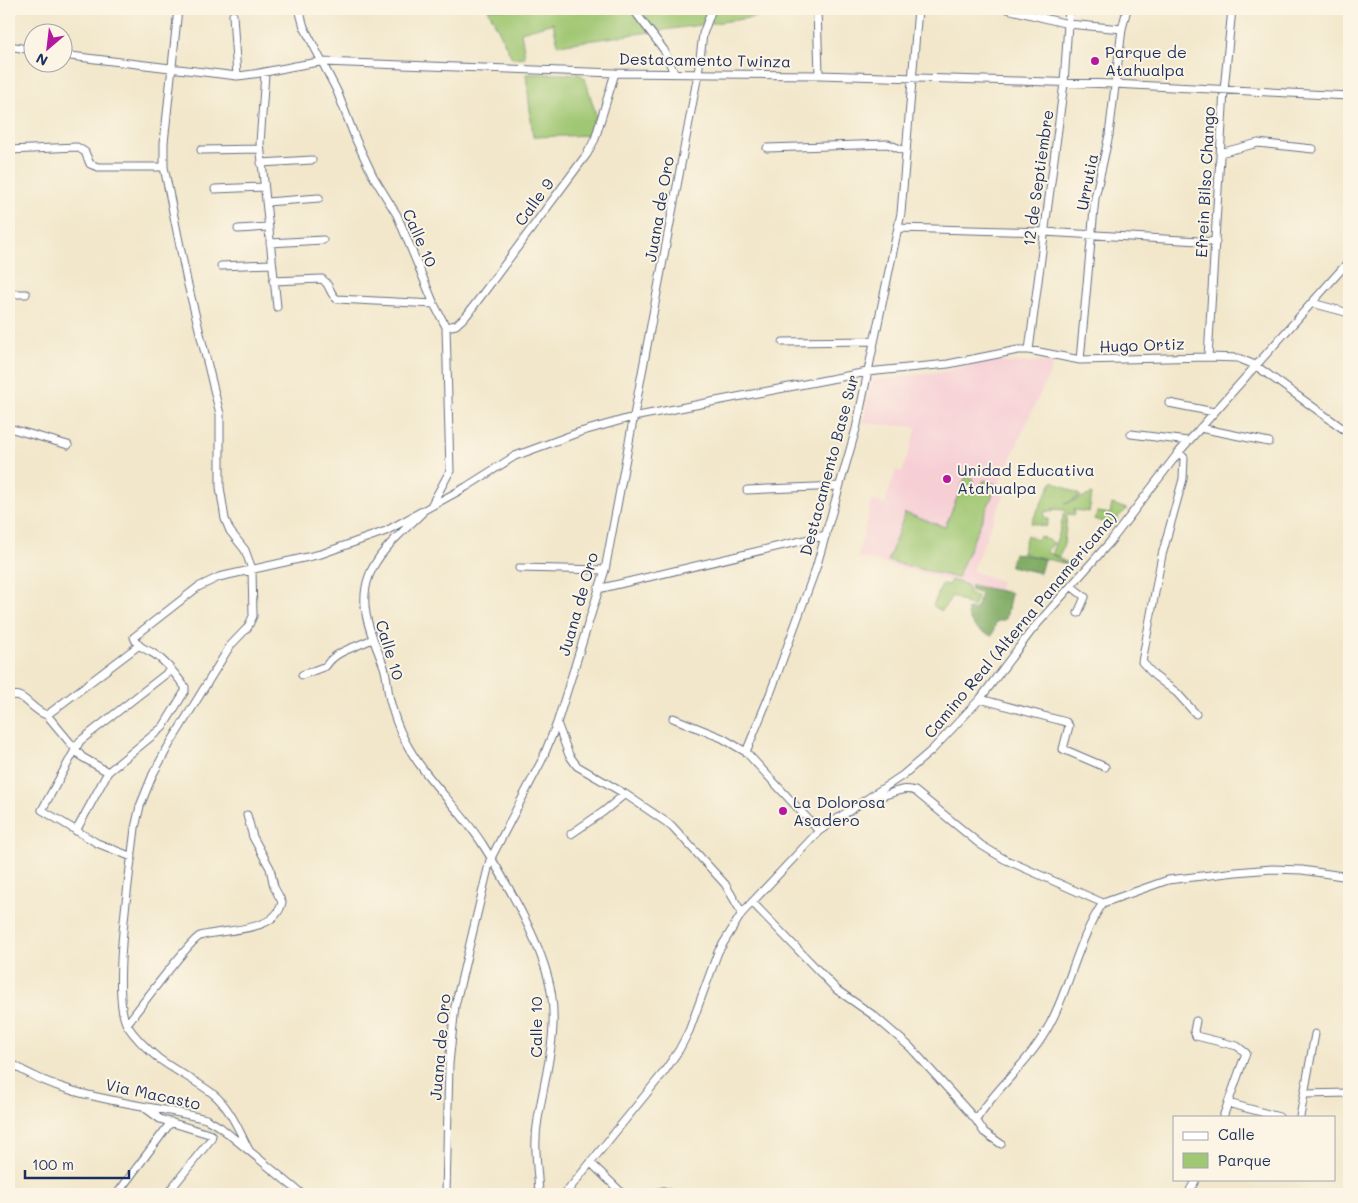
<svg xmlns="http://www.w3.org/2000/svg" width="1358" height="1203" font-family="Mali,sans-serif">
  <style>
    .built { fill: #f6cfd5 }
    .green { fill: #a0c773; stroke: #5e7b68 }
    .forest { fill: #80ac65; stroke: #4e6e62 }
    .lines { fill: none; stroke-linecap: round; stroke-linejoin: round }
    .minor-casing { stroke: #666f84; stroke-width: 9 }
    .minor { stroke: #fff; stroke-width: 7 }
    .poi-dot { fill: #b5179e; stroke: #fcf5e5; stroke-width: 2 }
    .labels { text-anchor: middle; stroke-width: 4; stroke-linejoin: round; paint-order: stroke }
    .poi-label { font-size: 16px; fill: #1b2f5e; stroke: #fcf5e5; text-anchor: start }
    .street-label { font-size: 16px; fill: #1b2f5e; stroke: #fcf5e5 }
  </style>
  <rect width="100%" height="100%" fill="#fcf5e5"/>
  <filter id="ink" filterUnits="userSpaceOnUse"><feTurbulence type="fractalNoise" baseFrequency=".02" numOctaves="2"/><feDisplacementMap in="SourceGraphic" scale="10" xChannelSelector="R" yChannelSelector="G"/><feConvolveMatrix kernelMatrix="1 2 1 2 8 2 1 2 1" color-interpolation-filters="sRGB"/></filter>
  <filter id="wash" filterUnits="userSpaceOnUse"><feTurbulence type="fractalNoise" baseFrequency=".0096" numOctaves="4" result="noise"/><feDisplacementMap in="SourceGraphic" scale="20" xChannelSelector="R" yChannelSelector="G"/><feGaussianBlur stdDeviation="1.12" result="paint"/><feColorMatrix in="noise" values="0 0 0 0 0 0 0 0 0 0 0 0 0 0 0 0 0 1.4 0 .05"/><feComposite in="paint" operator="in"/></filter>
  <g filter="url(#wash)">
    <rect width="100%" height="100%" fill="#f2e7cb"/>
    <!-- built -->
    <path class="built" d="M996,360L1008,363L1055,361L998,486L1006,490L972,571L1001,581L998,593L857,557L872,501L885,504L896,470L902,472L917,427L863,423L872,380L939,372Z"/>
    <!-- green -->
    <path class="green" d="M488,9H813L558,45L553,23L521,32L525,57L512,58Z
      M526,74H579L585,78L598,122L593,135L533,137Z
      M966,476L973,479L972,486L980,490L984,480L997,485L957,578L888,561L905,513L945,527Z
      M1053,481L1081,496L1065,504L1092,494L1089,512L1074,510L1075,515L1067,514L1065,510L1052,509L1053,512L1045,511L1044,518L1049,519L1046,527L1031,523Z
      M1112,504L1127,509L1118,517L1114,525L1094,519L1098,512L1110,514Z
      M1064,513L1067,516L1064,544L1059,557L1051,554L1059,534Z
      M1027,535L1037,540L1040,536L1054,543L1046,552L1072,565L1022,553Z
      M951,580L967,585L969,594L977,596L973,607L952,596L942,611L933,606L942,584L948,585Z"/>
    <!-- forest -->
    <path class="forest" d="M1014,553L1044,559L1040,573L1010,566Z
      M971,585L1011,593L1006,619L996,622L992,636C977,630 969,626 967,609L975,610L981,594L970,590Z"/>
  </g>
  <g filter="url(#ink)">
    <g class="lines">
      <!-- minor casing -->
      <g class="minor-casing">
        <path id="minor" d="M178,9L164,143V167L187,281L220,414V487L225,519L230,531L245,550L252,569L253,616L248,627L230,646L168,747L153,774L140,806L135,828C131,866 110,996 127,1025C134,1036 147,1049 158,1058C175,1071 195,1080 212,1093C230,1107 239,1131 249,1150
          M299,9L304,27L337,91L356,140L373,176L397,215L434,304L446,327L450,471L432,504
          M633,9L664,50L674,73
          M817,9L819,75
          M1007,9L1068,24L1122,29
          M233,15L237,76
          M9,46L32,50
          M62,55L237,76C266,74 294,64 323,62L615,73L819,75L1114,84L1349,96
          M265,74L260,143L277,307
          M767,148L888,144L905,151
          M9,150L77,147L85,152L90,164L98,167H164
          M201,150L260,149
          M1220,153L1258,143L1313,149
          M261,163L312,160
          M215,189L264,187
          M266,202L319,198
          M898,228L1044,232L1216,242
          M238,229L268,227
          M270,243L323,240
          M221,266L271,264
          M273,281L322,279C331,285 329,294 337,299L434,304
          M9,294H26
          M1312,303L1349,313
          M446,327L456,325L467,315L587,154L595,139L615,73
          M783,342L874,341
          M1029,350L1064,83L1069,9
          M1208,357L1224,90L1232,9
          M1080,360L1095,198L1109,135L1122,29L1127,9
          M1169,403L1214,412
          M9,428L68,445
          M1200,428L1269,442
          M1131,434L1188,441
          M1179,452L1184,458L1183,479L1162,555L1142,662L1155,676L1177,693L1196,714
          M747,490L839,486
          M422,513C404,531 378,551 369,576C357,609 373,637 384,667C388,679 387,692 391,704C394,716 399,729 404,739C424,779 460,808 483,845C505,879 536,935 547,974C562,1023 546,1070 538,1119C533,1145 538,1169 539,1194
          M519,568L605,570
          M1071,586L1085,597L1078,613
          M598,589L826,535
          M302,675L326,666C336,650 355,648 372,639
          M9,696C25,691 31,711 47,715L138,646
          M980,699L1066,722L1069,726L1063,749L1105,767
          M47,715L82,757L108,772
          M673,718L722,738L746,752
          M557,723L569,755L577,766L625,794L672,826L725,884L742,913
          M872,796C887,799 899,785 915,791L981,845L1004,859L1103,903L1168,880L1236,872L1272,869L1302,870L1349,877
          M76,831L108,772L163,727L185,691V687C175,674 165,660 151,652C143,648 137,646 134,637L198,587L219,577L321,554L386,531L466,487L515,456L580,432L633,417L867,372L948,364L1018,350H1029L1080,360L1208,357L1238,358L1255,365L1349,433
          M819,831L746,752L770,694L816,568L856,429L901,213L918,9
          M571,834L603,812L625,794
          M132,857L97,843L42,810L80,741L171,670
          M752,902L837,990L873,1015L910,1047L976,1120L984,1132L1001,1144
          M1196,1021L1194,1031L1196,1036L1237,1046L1246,1053L1223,1117
          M127,1024C137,1011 190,940 200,936C224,928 276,934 282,902L274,887L270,868L253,837L247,815
          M9,1062C67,1101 140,1102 206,1119L220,1127L302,1194
          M1305,1094L1349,1093
          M1228,1103L1279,1117
          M145,1108L160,1119L212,1135L211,1139L167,1194
          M1300,1117L1315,1034
          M976,1120C995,1089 1024,1067 1043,1036C1069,995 1075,944 1103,903
          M591,1163L623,1194
          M117,1194L171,1122
          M446,1194L449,1064L455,1006L490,860L542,760L557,723L605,570L698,74L703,34L712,9
          M565,1194L664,1072L679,1050L689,1031L718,952L742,913L819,831L903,775L932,750L980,699L1032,630L1110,542L1179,452L1349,261
          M651,1194L664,1191L672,1194
          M1188,1194L1196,1179"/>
      </g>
      <!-- minor -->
      <use href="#minor" class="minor"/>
    </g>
  </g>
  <!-- markers -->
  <g class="poi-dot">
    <circle cx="1095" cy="61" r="5"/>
    <circle cx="947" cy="479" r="5"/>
    <circle cx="783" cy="811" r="5"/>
  </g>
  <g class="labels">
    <!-- poi labels -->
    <g class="poi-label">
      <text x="1105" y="58">Parque de<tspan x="1105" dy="18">Atahualpa</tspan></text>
      <text x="957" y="476">Unidad Educativa<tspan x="957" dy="18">Atahualpa</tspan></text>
      <text x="793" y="808">La Dolorosa<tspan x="793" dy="18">Asadero</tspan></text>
    </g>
    <!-- street labels -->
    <g class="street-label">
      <text transform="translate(705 60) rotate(1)" y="6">Destacamento Twinza</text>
      <text transform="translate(1038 178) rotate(-82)" y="6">12 de Septiembre</text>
      <text transform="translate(1087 182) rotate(-79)" y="6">Urrutia</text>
      <text transform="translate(1205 182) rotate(-87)" y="6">Efrein Bilso Chango</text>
      <text transform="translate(534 202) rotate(-54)" y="6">Calle 9</text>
      <text transform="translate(659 209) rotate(-80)" y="6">Juana de Oro</text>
      <text transform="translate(420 238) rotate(66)" y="6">Calle 10</text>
      <text transform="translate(1142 345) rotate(-2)" y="6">Hugo Ortiz</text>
      <text transform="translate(829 465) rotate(-75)" y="6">Destacamento Base Sur</text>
      <text transform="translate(578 604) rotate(-74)" y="6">Juana de Oro</text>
      <text transform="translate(1020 625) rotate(-50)" y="6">Camino Real (Alterna Panamericana)</text>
      <text transform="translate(390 650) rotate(73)" y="6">Calle 10</text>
      <text transform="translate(536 1027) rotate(-90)" y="6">Calle 10</text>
      <text transform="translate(440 1047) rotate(-85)" y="6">Juana de Oro</text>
      <text transform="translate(153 1094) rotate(12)" y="6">Via Macasto</text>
    </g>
  </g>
  <!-- margin -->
  <rect width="1358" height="1203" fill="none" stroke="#fcf5e5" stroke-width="30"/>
  <!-- legend -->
  <rect x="1173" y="1116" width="162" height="65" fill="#fcf5e5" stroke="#a2a6af"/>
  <rect x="1183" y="1132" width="25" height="8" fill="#ffffff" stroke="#a2a6af"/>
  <text x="1218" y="1140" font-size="15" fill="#1b2f5e">Calle</text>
  <rect x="1183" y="1153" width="25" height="15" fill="#a0c773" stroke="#a2a6af"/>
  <text x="1218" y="1166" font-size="15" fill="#1b2f5e">Parque</text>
  <!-- north arrow -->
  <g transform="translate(48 48) rotate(208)"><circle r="24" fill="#fcf5e5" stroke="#a2a6af"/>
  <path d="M0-4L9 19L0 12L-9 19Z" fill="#b5179e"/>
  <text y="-8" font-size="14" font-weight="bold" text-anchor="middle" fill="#1b2f5e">N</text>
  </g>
  <!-- scale -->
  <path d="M25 1170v8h104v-8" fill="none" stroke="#1b2f5e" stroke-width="2.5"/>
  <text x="32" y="1170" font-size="15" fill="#1b2f5e" stroke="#fcf5e5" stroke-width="4" paint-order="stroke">100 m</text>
</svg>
